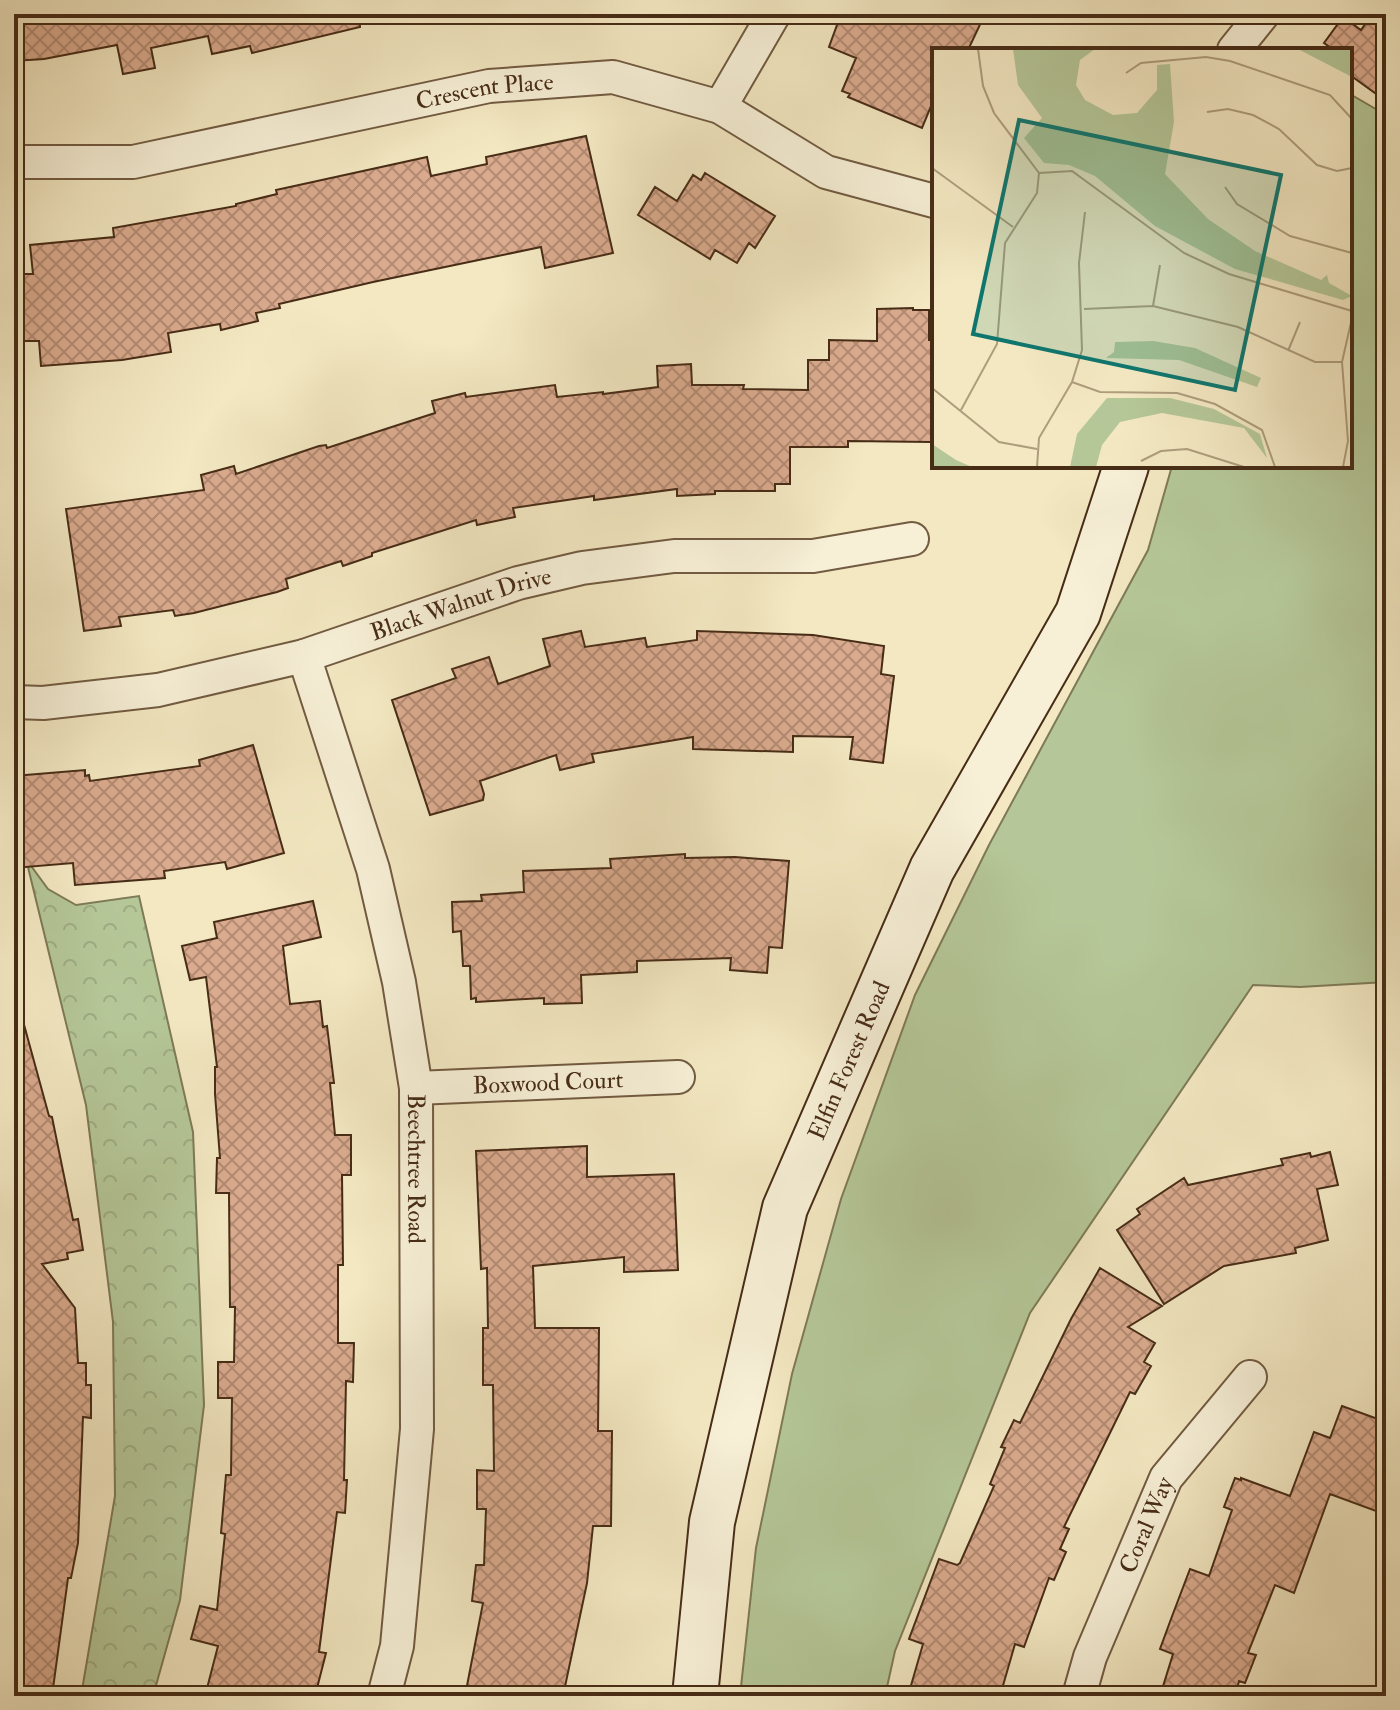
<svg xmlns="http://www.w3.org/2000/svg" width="1400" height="1710" font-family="'IM FELL Double Pica',serif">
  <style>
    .grass { fill: #b5c798; stroke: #7e7a57; stroke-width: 2 }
    .forest { fill: url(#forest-crowns); stroke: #7e7a57; stroke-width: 2 }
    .building { fill: url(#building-cross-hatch); stroke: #472c16; stroke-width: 2 }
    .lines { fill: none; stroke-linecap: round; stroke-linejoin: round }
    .street-casing { stroke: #725b41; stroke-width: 36 }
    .secondary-casing { stroke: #472c16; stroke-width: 48 }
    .street { stroke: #f7f0d7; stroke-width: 32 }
    .secondary { stroke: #f7f0d7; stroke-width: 44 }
    .labels { text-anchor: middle; stroke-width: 6; stroke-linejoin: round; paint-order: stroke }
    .street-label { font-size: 24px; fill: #472c16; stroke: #f7f0d7 }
    .inset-road { fill: none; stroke: #ae9d7d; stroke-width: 2 }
    .view { fill: #0f766e; fill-opacity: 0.15; stroke: #0f766e; stroke-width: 4 }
    .inset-edge { fill: none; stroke: #472c16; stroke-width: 4 }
  </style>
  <defs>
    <pattern id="forest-crowns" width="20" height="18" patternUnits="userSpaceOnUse" patternTransform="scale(2)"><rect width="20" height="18" fill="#b5c798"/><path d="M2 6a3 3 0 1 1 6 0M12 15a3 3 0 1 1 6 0" fill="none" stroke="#9dab82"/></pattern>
    <pattern id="building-cross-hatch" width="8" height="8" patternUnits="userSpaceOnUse" patternTransform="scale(2)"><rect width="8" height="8" fill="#daab8e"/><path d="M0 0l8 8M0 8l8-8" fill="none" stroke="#b38b73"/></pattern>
  </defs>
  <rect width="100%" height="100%" fill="#f3e8c2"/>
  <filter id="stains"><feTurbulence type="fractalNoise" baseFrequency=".0025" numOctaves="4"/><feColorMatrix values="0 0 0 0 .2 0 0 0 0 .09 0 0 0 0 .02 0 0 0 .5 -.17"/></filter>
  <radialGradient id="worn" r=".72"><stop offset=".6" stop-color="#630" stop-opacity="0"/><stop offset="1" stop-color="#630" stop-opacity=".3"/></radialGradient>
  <!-- grass -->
  <path class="grass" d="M1350,94L1386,115V982L1300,987L1253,985L1030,1313L895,1651L885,1696H740L756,1548L792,1374L841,1199L915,995L989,845L1148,550L1172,466H1350Z"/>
  <!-- forest -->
  <path class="forest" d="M26,859L48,889L76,905L139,896L193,1132L204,1405L180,1600L153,1696H81L115,1496L113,1322L86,1105Z"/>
  <!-- building -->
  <path class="building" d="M14,14H359L360,27L252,53L250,46L212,54L208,36L151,48L155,68L123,74L117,45L44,59L14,61Z
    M841,14H985L968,50H934V99L922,128L848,97L850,94L842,91L856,58L829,47Z
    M1372,14H1386V101L1350,75V50H1334L1324,43L1343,17L1361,30Z
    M586,136L613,253L545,268L541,247L373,282L279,304L280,308L256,313L258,321L221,330L220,324L168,333L171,352L122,360L41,366L39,341H14V274H33L30,245L114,237L113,228L236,206V204L277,194L276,190L427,157L431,176L487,164L486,157Z
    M705,173L775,216L755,248L749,243L737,263L715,250L710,259L638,215L655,187L677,201L693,175L701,180Z
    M913,308V310H929V340H932L931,442L848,441V447H790V484H775V491H715V494L677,496V489L594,500V496L513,508L515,517L477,525L476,520L372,553V556L343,566L341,561L286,579L288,588L277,592L194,613L175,616L173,610L119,617L121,626L84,631L66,509L204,490L201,475L234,466L236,474L319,446L326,445L327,448L435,413L432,401L465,393L466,397L555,385L557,397L603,392V394L658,387L657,366L691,364L692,385H744L743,389L808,390V360H829V340L877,341V309Z
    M581,631L585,647L645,638L647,647L697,640V631L813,635L884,646L881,674L894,676L883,763L850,759L853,737L793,736V752L693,749V737L592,754L594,762L560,770L556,755L480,781L484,794L483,800L430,815L392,700L456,678L452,669L489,657L498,684L550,666L543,639Z
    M253,745L284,853L227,869L225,862L164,871L165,878L75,885L73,863L14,868V776L85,770V776L89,775L90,781L200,766L199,760Z
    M685,854V858L735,857L789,861L782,948L769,947L767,973L730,970L731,958L637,961V972L581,975L582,1003L544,1004V998L476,1002V998L471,999L470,966H463L461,931L453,932L452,902L482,901L481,895L524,892L523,871L611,868L610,859Z
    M313,901L321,937L283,946L290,1004L320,1001L323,1027L327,1026L334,1083H330L335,1135H351V1175H342L343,1265H338V1343H354L353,1382L346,1381L344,1480H347L345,1513L337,1512L319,1652L326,1653L315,1696H205L218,1646L191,1639L200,1606L217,1610L225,1534L221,1533L226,1475H231L232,1398H218V1362H234L235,1307H230L229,1193H216L217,1158H220L215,1094V1067H217L206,977L190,980L182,946L217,938L214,922Z
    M23,1021L49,1116L52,1117L73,1220L78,1219L83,1250L67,1253L68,1259L42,1264L75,1308L78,1363H86V1385H91V1418L83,1417L78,1543L71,1578H68L52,1696H14V1022Z
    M587,1146V1177L674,1174L678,1270L624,1272V1257L533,1266L535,1328H599L598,1431H612L611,1526H593L587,1583L563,1696H465L483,1603L472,1601L476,1565H484L486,1509H477V1470L494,1471L493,1385H483V1328H488L487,1268L481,1269L476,1151Z
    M1330,1152L1338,1185L1317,1189L1328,1240L1295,1248L1296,1253L1224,1266L1164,1304L1117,1230L1140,1214L1137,1209L1184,1178L1188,1185L1283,1165L1281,1159L1310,1153L1311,1157Z
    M1100,1268L1162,1306L1128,1327L1155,1343L1144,1362L1151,1366L1135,1394L1130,1392L1064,1527L1069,1529L1060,1549L1066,1552L1054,1580L1049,1578L1024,1647L1015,1644L1000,1696H919L920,1691L910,1689L923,1644L909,1639L939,1559L957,1565L960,1563L994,1486L990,1484L1005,1448L1001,1447L1014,1420L1020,1423L1071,1319Z
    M1342,1406L1386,1422V1483L1376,1511L1330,1494L1294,1593L1275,1585L1248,1653L1256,1655L1245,1683L1239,1681L1235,1696H1160L1173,1654L1160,1649L1171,1619L1190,1569L1209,1576L1232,1510L1224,1507L1235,1478L1241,1480V1478L1290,1496L1314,1432L1330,1438Z"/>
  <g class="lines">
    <!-- street casing -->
    <g class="street-casing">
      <g id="street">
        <path d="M1234,50L1263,14"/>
        <path d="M720,107L774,14"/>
        <path id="s1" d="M14,162H133L489,86L613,77L720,107L826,172L934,201"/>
        <path id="s2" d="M304,656L373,869L399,982L416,1088L417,1429L397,1646L384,1696"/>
        <path id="s3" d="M14,702L43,703L158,690L304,656L518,583L582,568L674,556H813L912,539"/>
        <path id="s4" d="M416,1088L678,1077"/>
        <path id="s5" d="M1079,1696L1090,1657L1166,1478L1250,1377"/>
      </g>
    </g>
    <!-- secondary casing -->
    <g class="secondary-casing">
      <g id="secondary">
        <path id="s6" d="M695,1696L712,1522L785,1208L932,869L1078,613L1126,466"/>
      </g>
    </g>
    <!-- street -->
    <use href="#street" class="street"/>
    <!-- secondary -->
    <use href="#secondary" class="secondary"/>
  </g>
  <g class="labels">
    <!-- street labels -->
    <g class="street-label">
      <text dy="8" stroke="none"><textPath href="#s1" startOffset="478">Crescent Place</textPath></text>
      <text dy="8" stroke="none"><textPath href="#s3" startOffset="460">Black Walnut Drive</textPath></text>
      <text dy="8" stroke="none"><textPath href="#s6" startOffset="658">Elfin Forest Road</textPath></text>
      <text dy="8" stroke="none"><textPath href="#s4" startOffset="132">Boxwood Court</textPath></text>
      <text dy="8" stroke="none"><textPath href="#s2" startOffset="528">Beechtree Road</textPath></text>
      <text dy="8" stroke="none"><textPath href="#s5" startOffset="184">Coral Way</textPath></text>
    </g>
  </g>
  <!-- overview -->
  <g transform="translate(932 48)">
    <rect width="420" height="420" fill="#f3e8c2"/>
    <path d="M81,1H163L148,12L144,37L153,52L181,67L205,65L225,42V17L238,16L242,74L233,126L276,171L323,203L389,232L395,227L397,235L420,248L411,252L303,221L223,178L163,128L137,117L112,115L92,90L110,70L86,37ZM366,1H420V29ZM0,396L24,412L40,419H0Z" fill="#b5c798"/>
    <path d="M221,293L263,300L329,330L325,339L247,312L174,310L182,304L183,294ZM175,350H238L282,361L328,386L335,410L312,380L230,365L188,374L170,397L164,419H138L145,386Z" fill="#b5c798"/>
    <path class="inset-road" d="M46,1L51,38L62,65L107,125M194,25L209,15L274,9L298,13L398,47L420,71M275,64L296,61L321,67L347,81L385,117L405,123L420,120M0,120L81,179M107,125L140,123L252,205L297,226L420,263M293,139L305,156L358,188L420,205M221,258L228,217M152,261L221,258L306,279L383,314H410M356,303L368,274M140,334L168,344L245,345L283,356L330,382L343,419M0,340L67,394L105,401M29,362L65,296L73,195L105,145L107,125M209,413L229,403L255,401L312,419M105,419L107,390L140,334L150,302L147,215L153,164M411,419L416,393L410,314L420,270"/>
    <path class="view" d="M87,72L349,127L303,342L41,286Z"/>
    <rect width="420" height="420" class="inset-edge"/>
  </g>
  <!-- margin -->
  <rect width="1400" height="1710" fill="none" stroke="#f3e8c2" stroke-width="48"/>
  <rect x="16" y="16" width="1368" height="1678" fill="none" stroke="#472c16" stroke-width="4"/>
  <rect x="24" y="24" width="1352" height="1662" fill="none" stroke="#472c16" stroke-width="2"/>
  <rect width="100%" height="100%" filter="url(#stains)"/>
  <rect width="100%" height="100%" fill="url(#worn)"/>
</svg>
